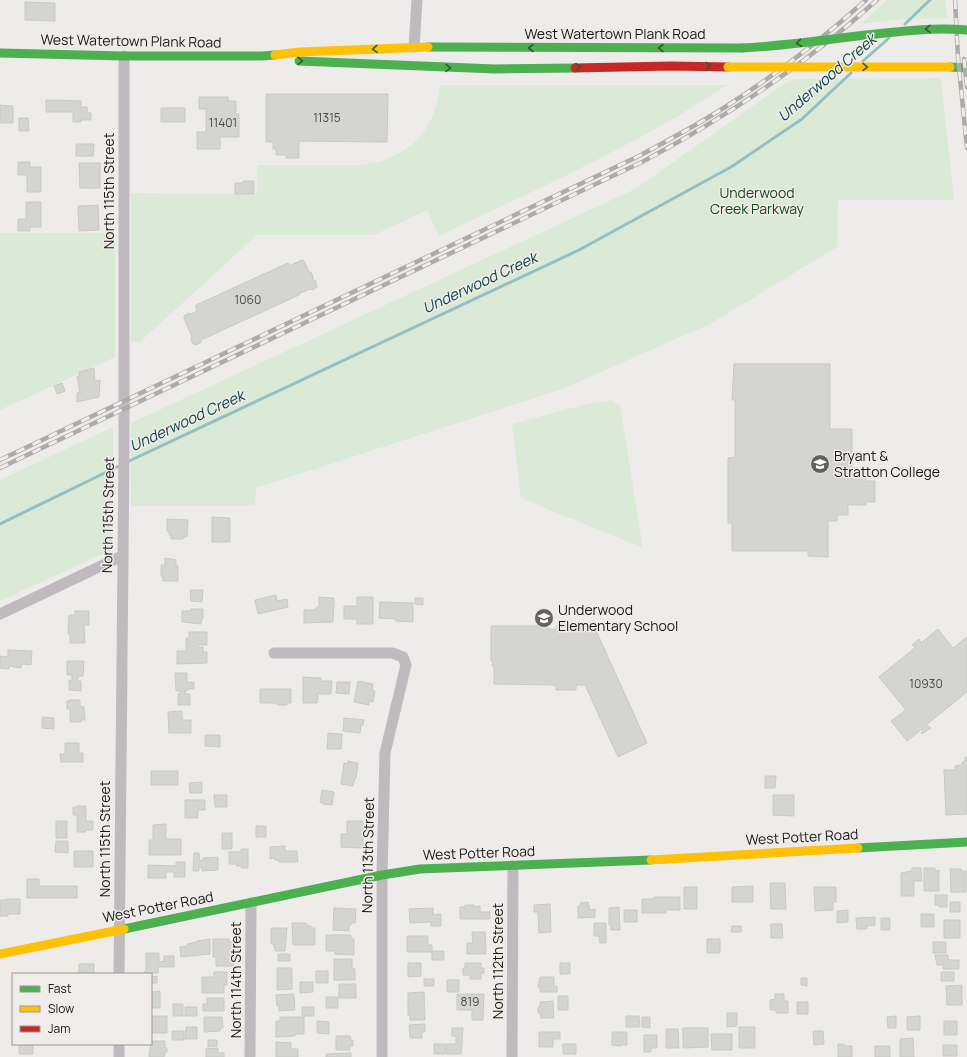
<svg xmlns="http://www.w3.org/2000/svg" width="967" height="1057" font-family="Manrope,sans-serif">
  <style>
    .green { fill: #daead7 }
    .lines { fill: none; stroke-linecap: round; stroke-linejoin: round }
    .stream { stroke: #96bec1; stroke-width: 3 }
    .building { fill: #d4d4d2; stroke: #c9c8c7 }
    .street { stroke: #bebabe; stroke-width: 11 }
    .fast { stroke: #4caf50; stroke-width: 9 }
    .slow { stroke: #ffc107; stroke-width: 9 }
    .jam { stroke: #c62828; stroke-width: 9 }
    .rail-casing { stroke: #adaaaa; stroke-width: 4.5 }
    .rail { stroke: #efece9; stroke-width: 3; stroke-dasharray: 9; stroke-linecap: butt }
    .fast-bridge { stroke: #4caf50; stroke-width: 9 }
    .slow-bridge { stroke: #ffc107; stroke-width: 9 }
    .oneway { stroke: #305c31 }
    .labels { text-anchor: middle; stroke-width: 3; stroke-linejoin: round; paint-order: stroke }
    .number-label { font-size: 12px; fill: #4a4948 }
    .street-label { font-size: 14px; fill: #191817; stroke: #efece9 }
    .park-label { font-size: 14px; fill: #194818; stroke: #efece9 }
    .poi-label { font-size: 14px; fill: #191817; stroke: #efece9; text-anchor: start }
    .water-label { font-size: 15px; font-style: italic; fill: #0b4347; stroke: #efece9 }
  </style>
  <rect width="100%" height="100%" fill="#eeecea"/>
  <!-- green -->
  <path class="green" d="M887,0H945L947,18L891,20L861,24Z
    M941,78L954,200H838L837,247L710,324L560,390L256,488L255,506H131V423L635,189L791,79Z
    M440,85H727C636,146 537,189 439,236L427,210L374,235H257L140,342H131V193L257,194V165H361C407,160 436,131 440,85Z
    M0,233H115V357L0,410Z
    M612,400L620,406L643,548L521,498L512,424L587,404Z
    M113,427V549L0,601V480Z"/>
  <g class="lines">
    <!-- stream -->
    <path class="stream" d="M905,24L930,0
      M863,61L889,38
      M127,462L579,250L731,167L802,119L851,73
      M0,524L121,465"/>
  </g>
  <!-- building -->
  <path class="building" d="M25,2L55,3V21L25,20Z
    M266,94H388L387,142L299,141V158H286V155H276V149H273V142H266Z
    M199,97H228V101H236V114H239V137H220V149H197V132H206V109H199Z
    M46,100L81,101V107H87L88,113H91V120H81V122H73V112H46Z
    M0,105L13,106V123H0Z
    M161,108H185V122H161Z
    M19,118H28L29,131H19Z
    M76,144H94L93,156H76Z
    M18,162H30V167H41V192H27V175H18Z
    M79,163H100V188H80Z
    M243,181H254V194H235V183H243Z
    M26,202H41V227H30V231H18V219H26Z
    M98,205L99,230L79,231L78,206Z
    M302,260L304,261L309,272H311L313,277L312,279L316,281L317,287L313,290L310,289L300,293L299,295L201,340L200,343L196,345L193,344L191,340L192,337L184,318V316L189,313L191,314L197,311L196,308V305L288,263L289,266Z
    M734,364H830V429H852V468H858V475H866V481H875V502H866V505H848V515H837V521H828V557L808,556V551H732V523H728V458L735,457V400H732Z
    M94,368L95,381L100,380L99,397L77,402V393H80L77,376H80L79,372Z
    M62,383L65,391L57,394L54,386Z
    M212,517L230,518V542H212Z
    M167,519L188,520L187,537H183V539H171V535H169V531H167Z
    M165,558L176,560V566H178V581H163V576H161V565H165Z
    M190,590H203L202,602L191,601Z
    M276,595L277,601L287,599L288,607L258,614L255,600Z
    M319,597L334,598L333,622L304,623V610H314L319,606Z
    M357,597H373V624H357V619H344V606H357Z
    M415,598H423V605L415,604Z
    M380,602L413,603V622L396,621V619L379,618Z
    M191,609H203V618H202L201,624L182,622V611H191Z
    M75,611H89V625H84L85,643H70V634H68L69,615H75Z
    M593,624L647,743L618,757L585,685H576V690H556V685L494,684V666H492L493,661H491V626H547V629H557V625H579L581,629Z
    M938,629L953,648L967,637V692L926,725L928,727L929,726L931,728L922,734L921,733L923,731L922,729L907,741L891,721L906,710L879,677L916,647L912,645L919,639L921,643Z
    M189,632H207V645H198V648L203,647V652H207V663L177,664V651H186V638H189Z
    M8,650L32,651L31,665L22,664L21,668L9,666V669L0,668V656L8,657Z
    M67,661H84L83,676H78V681H81V691L69,690V680L72,681V675H67Z
    M175,673H187V682H194V689H187V691H185V694H190V705H178V694H180V691H176Z
    M303,677L321,678V681H332L331,694H318L317,703H303Z
    M358,681L373,684L372,690L375,691L373,702L369,701V705L354,702Z
    M337,682H350L349,694L336,693Z
    M260,689H291V703H287V705H277V703H260Z
    M69,700H80V706L84,707L85,720H81V722H70V709H67V701L69,702Z
    M182,711V720H191V733H169L168,712Z
    M42,717L54,718V729L42,728Z
    M344,718L364,720L363,725H361L360,733L343,731Z
    M328,733L342,734L341,749H327Z
    M205,735H220V747L205,746Z
    M65,743H79V753H83V762H61L60,754H65Z
    M965,757H967V814L946,815L944,770H955V766L960,765L965,760Z
    M348,761L358,763L356,778H355L353,786L341,784L344,763L347,764Z
    M151,771H178V785H151Z
    M765,776H776L775,788H765Z
    M202,782V793H190L189,783Z
    M322,790L334,792L332,805L323,804V803L320,802Z
    M214,795H227V807H215Z
    M773,795H794V816L773,815Z
    M185,800H205V810H198V818H185Z
    M77,806H86V821H93V830H86V832H77V815H73V807H77Z
    M56,821H67V838H56Z
    M347,821H363V848L341,847V834H347Z
    M166,824V839H181V855H149V840H153V825Z
    M256,826H266V837H256Z
    M222,833H232V849H222Z
    M56,841H68V853L55,852Z
    M285,846V851H297L298,862H279V860H275L274,858L270,859V847Z
    M241,849H248V868H241L242,866H237V864H229V852H241Z
    M74,851H93V867H74Z
    M194,853H199L200,861H203V858L218,857V870L202,871V867L199,868V871H193Z
    M176,862H185V877H174V872H166V878H148V865L176,866Z
    M912,868H921L922,881H914V896H901V873L912,871Z
    M924,868H935V871L939,870V891H924Z
    M950,869H961V871H966V892H951Z
    M27,879H39V886H77V898H27Z
    M770,883H785L786,909H771Z
    M753,886V902H732V887Z
    M684,887H697V909H684Z
    M814,887H836V902H833V910L815,911Z
    M935,895H947V907H939V905H935Z
    M654,897H680V910H666V913H642V899H654Z
    M6,899H20V914H8V916H0V900H6Z
    M588,902L590,910L595,909V917L578,918V906H581L580,903Z
    M950,902H960V912H950Z
    M550,904L551,932L539,933L538,912H534V905Z
    M465,905H474V907L480,906V912H490V919H460V907H465Z
    M619,907L620,930H611V925H609V908Z
    M334,908L356,909L355,923H351V925H349V931L333,930Z
    M433,908V915L441,914V926H431V922L410,923L409,909Z
    M624,910H637V922H624Z
    M848,910V922L837,923V911Z
    M921,914H934V927H921Z
    M875,917V925L867,926V929H857L856,918Z
    M881,918H890V930H881Z
    M944,920H960V938H944Z
    M292,923H304L307,924V926H311V928H315V945H293Z
    M594,923H606V943H600L599,936H594Z
    M771,924H782L783,938H771Z
    M732,926H741V932H731Z
    M271,928H287L285,951H275L274,944H271Z
    M472,932H485L486,954H467V943H473Z
    M326,935H351V939H354V955L335,954V951H326Z
    M407,936H428V945H432V952H407Z
    M210,939V954L181,957L180,947L187,946V944L197,942V941Z
    M213,939H229V942H233V966H216V957H213Z
    M707,939H720V953H707Z
    M933,942H946V953H933Z
    M432,951H444V960H432Z
    M146,953H159V962L164,961V956H174V967H158V973H152V977L157,976V983H151V974H144V972H146Z
    M278,954H290V961H278Z
    M935,955H948V960H959V969H943V965H937Z
    M334,959H352V969H355V980H334Z
    M408,963H421V976L408,977Z
    M465,963H481V968H484V973H481V979H470V975H463V968H465Z
    M560,963H570V974H560Z
    M79,964H94V974H79Z
    M277,968H292V989L277,990Z
    M316,971H328V983H316Z
    M214,972H227V985H224V993H202V977H214Z
    M941,972H954V981H941Z
    M540,977H554V986H557V992H540V987H538Z
    M801,978H807V986L801,985Z
    M424,979H434V986H424Z
    M447,980H459V992H447Z
    M300,982H313V992L300,993Z
    M339,984H356V998H339Z
    M962,985V1005H947L946,986Z
    M160,991V1008H151V992Z
    M424,992L425,1020H410V1015H408V993Z
    M294,994L295,1010L279,1011V1006H277L276,995Z
    M457,994H484L483,1020H472V1010H457Z
    M775,994H784V1001H788V1013H776V1010H770V1000L775,999Z
    M558,996H568V1010H558Z
    M326,997H338V1008H326Z
    M207,998H224V1011H203V1004H207Z
    M553,1001L554,1018H541L540,1013H538V1007H540V1002Z
    M797,1002H808V1014H797Z
    M173,1004H183V1016H173Z
    M185,1007H197V1016H185Z
    M302,1007H314V1016H302Z
    M727,1013H737V1026L727,1027Z
    M151,1016H167V1033H151Z
    M626,1016H639L640,1027H626Z
    M896,1016V1028H888L887,1017Z
    M920,1016V1030H907V1017Z
    M204,1017H222L223,1028H220V1031L204,1032Z
    M280,1017H304V1034H295V1036L276,1037V1021H280Z
    M642,1017H650V1028L642,1027Z
    M317,1021L329,1022V1034L317,1033Z
    M944,1021H957V1035H944Z
    M425,1024V1032H422V1038H410L409,1025Z
    M186,1027H197V1039H185Z
    M739,1027H755V1048H739Z
    M452,1028H463L461,1054H446V1044H456V1036H452Z
    M683,1028H708V1047L683,1048Z
    M666,1029H678L679,1048H666Z
    M172,1031H184V1040H172Z
    M813,1031H823L824,1044L814,1045Z
    M539,1032H560V1039H553V1047H539Z
    M612,1032H627V1045H621V1046L612,1045Z
    M711,1034H732V1050H712Z
    M644,1035H657V1048H651V1052H644Z
    M336,1036H350L351,1040H353V1046H350V1050H336Z
    M913,1038L914,1057H900V1039Z
    M208,1040H217V1046L208,1047Z
    M151,1041H165V1048H167V1052H165L164,1057H149Z
    M276,1042L291,1043V1049H298V1057H276Z
    M19,1044H33V1054H19Z
    M434,1044H445V1054H434Z
    M563,1044H576V1054H563Z
    M838,1044H844V1046H852V1057H838Z
    M943,1045H957V1056H943Z
    M875,1046H890V1057H875Z
    M218,1048V1053H224V1057H206V1049Z
    M351,1053V1057H326V1054Z"/>
  <g class="lines">
    <!-- street -->
    <path class="street" d="M414,47L417,0
      M0,614L122,556
      M274,653H392L403,657L406,665L385,753L382,875V1057
      M119,974L124,452V56
      M119,1044V1057
      M250,1057L251,903
      M512,1057L513,866"/>
    <!-- fast -->
    <path class="fast" d="M428,47L742,48
      M0,53L124,56H262L275,55
      M299,61L495,69L575,68
      M950,67L967,68
      M858,848L967,842
      M124,929L382,875L420,869L651,860"/>
    <!-- slow -->
    <path class="slow" d="M275,55L300,52L428,47
      M651,860L858,848
      M0,954L124,929"/>
    <!-- jam -->
    <path class="jam" d="M575,68L671,66L728,67"/>
    <!-- rail casing -->
    <g class="rail-casing">
      <path id="rail" d="M955,0L958,58L967,148
        M964,59L967,87
        M0,460L639,156C667,141 695,126 722,109C773,77 821,40 866,0
        M0,468L642,162C727,117 806,64 877,0"/>
    </g>
    <!-- rail -->
    <use href="#rail" class="rail"/>
    <!-- fast-bridge -->
    <path class="fast-bridge" d="M742,48C781,46 819,41 857,36C894,32 930,27 967,30"/>
    <!-- slow-bridge -->
    <path class="slow-bridge" d="M728,67H950"/>
  </g>
  <!-- one-way arrows -->
  <defs><path id="oneway-chevron" d="M-2-3.5L2.5 0L-2 3.5" fill="none" stroke-width="1.6" stroke-linecap="round" stroke-linejoin="round"/></defs>
  <g class="oneway">
    <use href="#oneway-chevron" transform="translate(928 29) rotate(178)"/>
    <use href="#oneway-chevron" transform="translate(799 43) rotate(173)"/>
    <use href="#oneway-chevron" transform="translate(531 48) rotate(-180)"/>
    <use href="#oneway-chevron" transform="translate(661 48) rotate(-180)"/>
    <use href="#oneway-chevron" transform="translate(375 49) rotate(178)"/>
    <use href="#oneway-chevron" transform="translate(300 61) rotate(4)"/>
    <use href="#oneway-chevron" transform="translate(708 66) rotate(1)"/>
    <use href="#oneway-chevron" transform="translate(578 67) rotate(-1)"/>
    <use href="#oneway-chevron" transform="translate(865 67) rotate(1)"/>
    <use href="#oneway-chevron" transform="translate(448 68) rotate(2)"/>
  </g>
  <!-- icons -->
  <defs>
    <g id="university-disc" transform="scale(1)"><circle r="9.5" fill="#646261" stroke="#efece9"/><path d="M0-5L7-2L0 1L-7-2ZM-4 1L0 2.5L4 1V4Q0 6-4 4Z" fill="#fff"/></g>
    <g id="school-disc" transform="scale(1)"><circle r="9.5" fill="#646261" stroke="#efece9"/><path d="M0-5L7-2L0 1L-7-2ZM-4 1L0 2.5L4 1V4Q0 6-4 4Z" fill="#fff"/></g>
  </defs>
  <g fill-rule="evenodd">
    <use href="#university-disc" x="820" y="464"/>
    <use href="#school-disc" x="544" y="618"/>
  </g>
  <g class="labels">
    <!-- number labels -->
    <g class="number-label">
      <text x="327" y="122">11315</text>
      <text x="223" y="127">11401</text>
      <text x="248" y="304">1060</text>
      <text x="926" y="688">10930</text>
      <text x="470" y="1006">819</text>
    </g>
    <!-- street labels -->
    <g class="street-label">
      <text x="615" y="39">West Watertown Plank Road</text>
      <text transform="translate(131 41) rotate(1)" y="5">West Watertown Plank Road</text>
      <text transform="translate(109 191) rotate(-90)" y="5">North 115th Street</text>
      <text transform="translate(108 515) rotate(-89)" y="5">North 115th Street</text>
      <text transform="translate(802 837) rotate(-3)" y="5">West Potter Road</text>
      <text transform="translate(105 839) rotate(-90)" y="5">North 115th Street</text>
      <text transform="translate(479 853) rotate(-2)" y="5">West Potter Road</text>
      <text transform="translate(368 855) rotate(-89)" y="5">North 113th Street</text>
      <text transform="translate(158 907) rotate(-11)" y="5">West Potter Road</text>
      <text transform="translate(498 961) rotate(-90)" y="5">North 112th Street</text>
      <text transform="translate(236 980) rotate(-90)" y="5">North 114th Street</text>
    </g>
    <!-- park labels -->
    <g class="park-label">
      <text x="757" y="198">Underwood<tspan x="757" dy="16">Creek Parkway</tspan></text>
    </g>
    <!-- poi labels -->
    <g class="poi-label">
      <text x="834" y="461">Bryant &amp;<tspan x="834" dy="16">Stratton College</tspan></text>
      <text x="558" y="615">Underwood<tspan x="558" dy="16">Elementary School</tspan></text>
    </g>
    <!-- water labels -->
    <g class="water-label">
      <text transform="translate(827 78) rotate(-41)" y="5">Underwood Creek</text>
      <text transform="translate(480 283) rotate(-25)" y="5">Underwood Creek</text>
      <text transform="translate(187 421) rotate(-25)" y="5">Underwood Creek</text>
    </g>
  </g>
  <!-- legend -->
  <rect x="12" y="973" width="140" height="72" fill="#efece9" stroke="#999795"/>
  <rect x="20" y="986" width="20" height="6" fill="#4caf50" stroke="#999795"/>
  <text x="48" y="993" font-size="12" fill="#191817">Fast</text>
  <rect x="20" y="1006" width="20" height="6" fill="#ffc107" stroke="#999795"/>
  <text x="48" y="1013" font-size="12" fill="#191817">Slow</text>
  <rect x="20" y="1026" width="20" height="6" fill="#c62828" stroke="#999795"/>
  <text x="48" y="1033" font-size="12" fill="#191817">Jam</text>
</svg>
